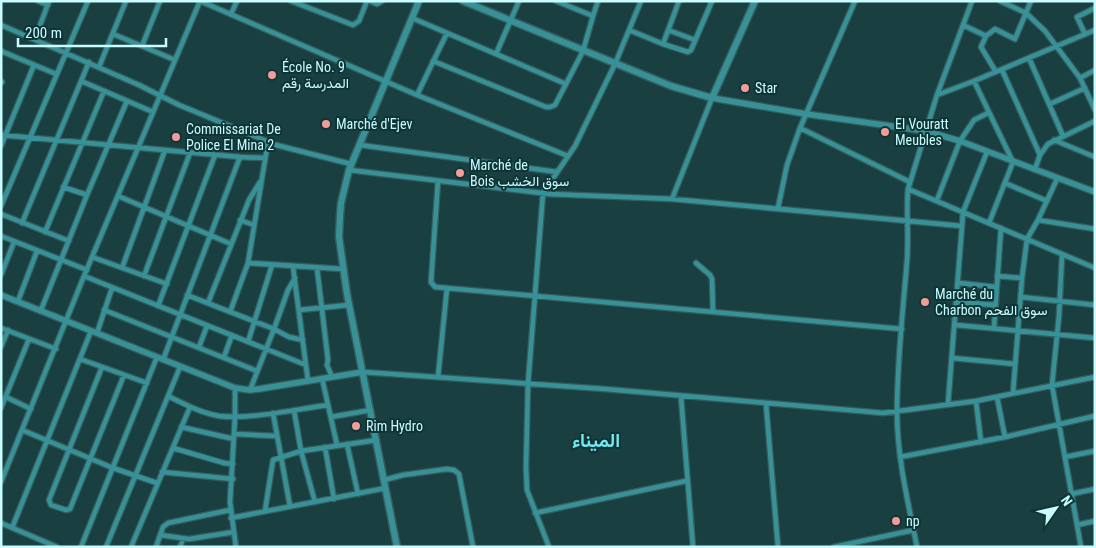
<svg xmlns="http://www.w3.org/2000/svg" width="1096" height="548" font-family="'Roboto Condensed',Vazirmatn,sans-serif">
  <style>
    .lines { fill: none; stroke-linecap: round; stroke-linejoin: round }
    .minor-casing { stroke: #345d5f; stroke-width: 7 }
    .tertiary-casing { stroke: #345d5f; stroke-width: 8 }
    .secondary-casing { stroke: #345d5f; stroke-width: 9 }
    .minor { stroke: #389196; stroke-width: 4.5 }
    .tertiary { stroke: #389196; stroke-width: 5.5 }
    .secondary { stroke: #389196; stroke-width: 6 }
    .poi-dot { fill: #f59b9a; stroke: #0f3436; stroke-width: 2 }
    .labels { text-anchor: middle; stroke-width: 4; stroke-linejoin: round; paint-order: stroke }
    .poi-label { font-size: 14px; fill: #c8fcff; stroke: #0f3436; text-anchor: start }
    .district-label { font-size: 19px; font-weight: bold; fill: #74e6ed; stroke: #0f3436 }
  </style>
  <rect width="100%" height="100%" fill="#1a3f41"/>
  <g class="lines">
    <!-- minor casing -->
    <g class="minor-casing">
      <path id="minor" d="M38,1L48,5
        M200,1L417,95L568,156
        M291,1L353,25L359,21L367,1
        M370,1L377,4L382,1
        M1000,1L1026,13L1045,31L1080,78L1095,110
        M231,14L237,1
        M593,16L598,1
        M412,18L566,84L583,51L593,16L556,1
        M1,25L139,85L179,105L276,145L351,164
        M963,25L986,36L981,47L996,72
        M629,30L663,44L688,52L691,50L712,1
        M668,30L695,40
        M113,34L175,60
        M1085,34L1077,17L1095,8
        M986,36L995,29L1015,39L1031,1
        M35,39L49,1
        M663,44L679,1
        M142,46L160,1
        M1,51L56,74
        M496,54L519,1
        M1029,58L1063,136
        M433,61L546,107H550L555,105L566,84
        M99,67L126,1
        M1002,70L1040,155
        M1080,78L1095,70
        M81,81L153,112
        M974,81L1013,162L989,223
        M1,83L2,82
        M417,95L447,33
        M937,95L974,81L1095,30
        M1050,104L1085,88
        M800,128L910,182
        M1,135L240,157L265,158
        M1054,140L1095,157
        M360,145L557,172
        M1,146L34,65
        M1035,169L1040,155L1048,144L1095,121
        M349,170L549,194L672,199L962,226L963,212L987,152
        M438,181L431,282L435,287L902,329
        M1005,183L1047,201
        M63,187L87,195
        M908,189L1095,268
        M118,196L231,244
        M672,199L712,98
        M937,200L960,141L974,120L988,113
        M1,206L88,1
        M778,208L787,165L800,128L855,1
        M1,214L69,241
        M240,220L254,225
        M1038,220L1057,179
        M22,223L89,62
        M45,232L104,91
        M1,236L87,270
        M1062,255L1059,316L1052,385L1081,547
        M92,257L167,284
        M248,263L343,269
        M696,263L710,275L712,279L713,311
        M293,267L308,381
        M122,268L165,150
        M317,268L328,360L327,365L332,377
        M1,275L14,242
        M84,276L306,365
        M144,276L190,153
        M997,276L1022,278
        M959,283L996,287
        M187,295L274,329L289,337L303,340
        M1021,297L1095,305
        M18,301L37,251
        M957,302L995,305
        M208,303L249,200L260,182
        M158,306L215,155
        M41,310L87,195L127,101
        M104,310L257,371
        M299,310L349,305
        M230,312L248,263L268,142
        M956,325L1095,338
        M1,328L56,349
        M994,328L1001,228
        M97,333L112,288
        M248,342L272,265
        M1,347L8,330
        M199,347L207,326
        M224,357L232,335
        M952,358L1015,364
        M80,359L147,383
        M163,360L240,157
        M102,367L49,500L51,505L66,510L70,509L124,375
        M363,372L605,389L883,413L976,401L1095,377
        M438,377L447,288
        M322,378L337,445
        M235,388V417L230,502L236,547
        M250,390L274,329L288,290L295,278
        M1013,393L1022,278L1027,239L1038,220L1095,229
        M168,396C184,404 201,413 219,416C249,420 297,409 328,405
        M6,397L31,409
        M681,397L693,547
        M997,397L1005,437
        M976,401L981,442
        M766,404L778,547
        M948,404L962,226
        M1,408L29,339
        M294,410L301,451L315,502
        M273,413L290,506
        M331,417L371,410
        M181,427L234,439
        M22,430L113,468L157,483
        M235,434L277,436
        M347,444L358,494
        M325,447L334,499
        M173,448L224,463L233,464
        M900,457L1005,437L1095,416
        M1065,457L1095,451
        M162,472L233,479
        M384,480L403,475L447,469L454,470L459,474L473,547
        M1,482L84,276L200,1
        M1071,494L1095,489
        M265,511L273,460L301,451L377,440
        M535,513L686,481
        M231,518L386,488
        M1,523L57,547
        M1077,525L1095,521
        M12,528L91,331
        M160,535L189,539L234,532
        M81,547L157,357
        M106,547L180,367
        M131,547L190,407
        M156,547L163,527L168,523L230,510
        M180,547L183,539
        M549,547L527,490L526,467L528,384L543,193L575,146L615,64L641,1
        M834,547L914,530
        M917,547C908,502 897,457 897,412C897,361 903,311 907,261C909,236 906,213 908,189L937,95L972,1"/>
    </g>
    <!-- tertiary casing -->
    <g class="tertiary-casing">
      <path id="tertiary" d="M712,98L806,114L926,131L960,141L1095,192
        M1,295L235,388L250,390L259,389L363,372"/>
    </g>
    <!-- secondary casing -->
    <g class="secondary-casing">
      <path id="secondary" d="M463,1L671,86L712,98L755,1
        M397,547L347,294L339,237L340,216L341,203L349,170L419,1"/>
    </g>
    <!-- minor -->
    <use href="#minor" class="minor"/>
    <!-- tertiary -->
    <use href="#tertiary" class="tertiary"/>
    <!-- secondary -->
    <use href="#secondary" class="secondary"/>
  </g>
  <!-- markers -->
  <g class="poi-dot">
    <circle cx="272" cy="75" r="5"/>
    <circle cx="745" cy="88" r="5"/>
    <circle cx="326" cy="124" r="5"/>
    <circle cx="885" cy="132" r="5"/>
    <circle cx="176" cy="137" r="5"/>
    <circle cx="460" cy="173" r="5"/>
    <circle cx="925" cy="302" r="5"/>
    <circle cx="356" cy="426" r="5"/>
    <circle cx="896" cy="521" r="5"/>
  </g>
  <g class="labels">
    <!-- poi labels -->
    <g class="poi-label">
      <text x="282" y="72">École No. 9<tspan x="282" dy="16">المدرسة رقم</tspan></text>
      <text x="755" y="93">Star</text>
      <text x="336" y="129">Marché d'Ejev</text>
      <text x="895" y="129">El Vouratt<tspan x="895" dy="16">Meubles</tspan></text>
      <text x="186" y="134">Commissariat De<tspan x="186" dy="16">Police El Mina 2</tspan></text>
      <text x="470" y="170">Marché de<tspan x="470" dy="16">Bois سوق الخشب</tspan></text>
      <text x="935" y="299">Marché du<tspan x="935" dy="16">Charbon سوق الفحم</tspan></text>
      <text x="366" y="431">Rim Hydro</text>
      <text x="906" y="526">np</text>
    </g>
    <!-- district labels -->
    <g class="district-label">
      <text x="596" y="447">الميناء</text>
    </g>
  </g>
  <!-- border -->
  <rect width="1096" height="548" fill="none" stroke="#c8fcff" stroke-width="5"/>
  <!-- north arrow -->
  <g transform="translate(1056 508) rotate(56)" stroke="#0f3436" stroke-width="4" paint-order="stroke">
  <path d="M0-4L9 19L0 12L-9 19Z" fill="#c8fcff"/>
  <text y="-8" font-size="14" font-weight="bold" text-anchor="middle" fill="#c8fcff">N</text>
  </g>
  <!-- scale -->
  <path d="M18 38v8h148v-8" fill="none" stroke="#c8fcff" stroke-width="2.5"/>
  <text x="25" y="38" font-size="15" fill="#c8fcff" stroke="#0f3436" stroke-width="4" paint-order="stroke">200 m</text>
</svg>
